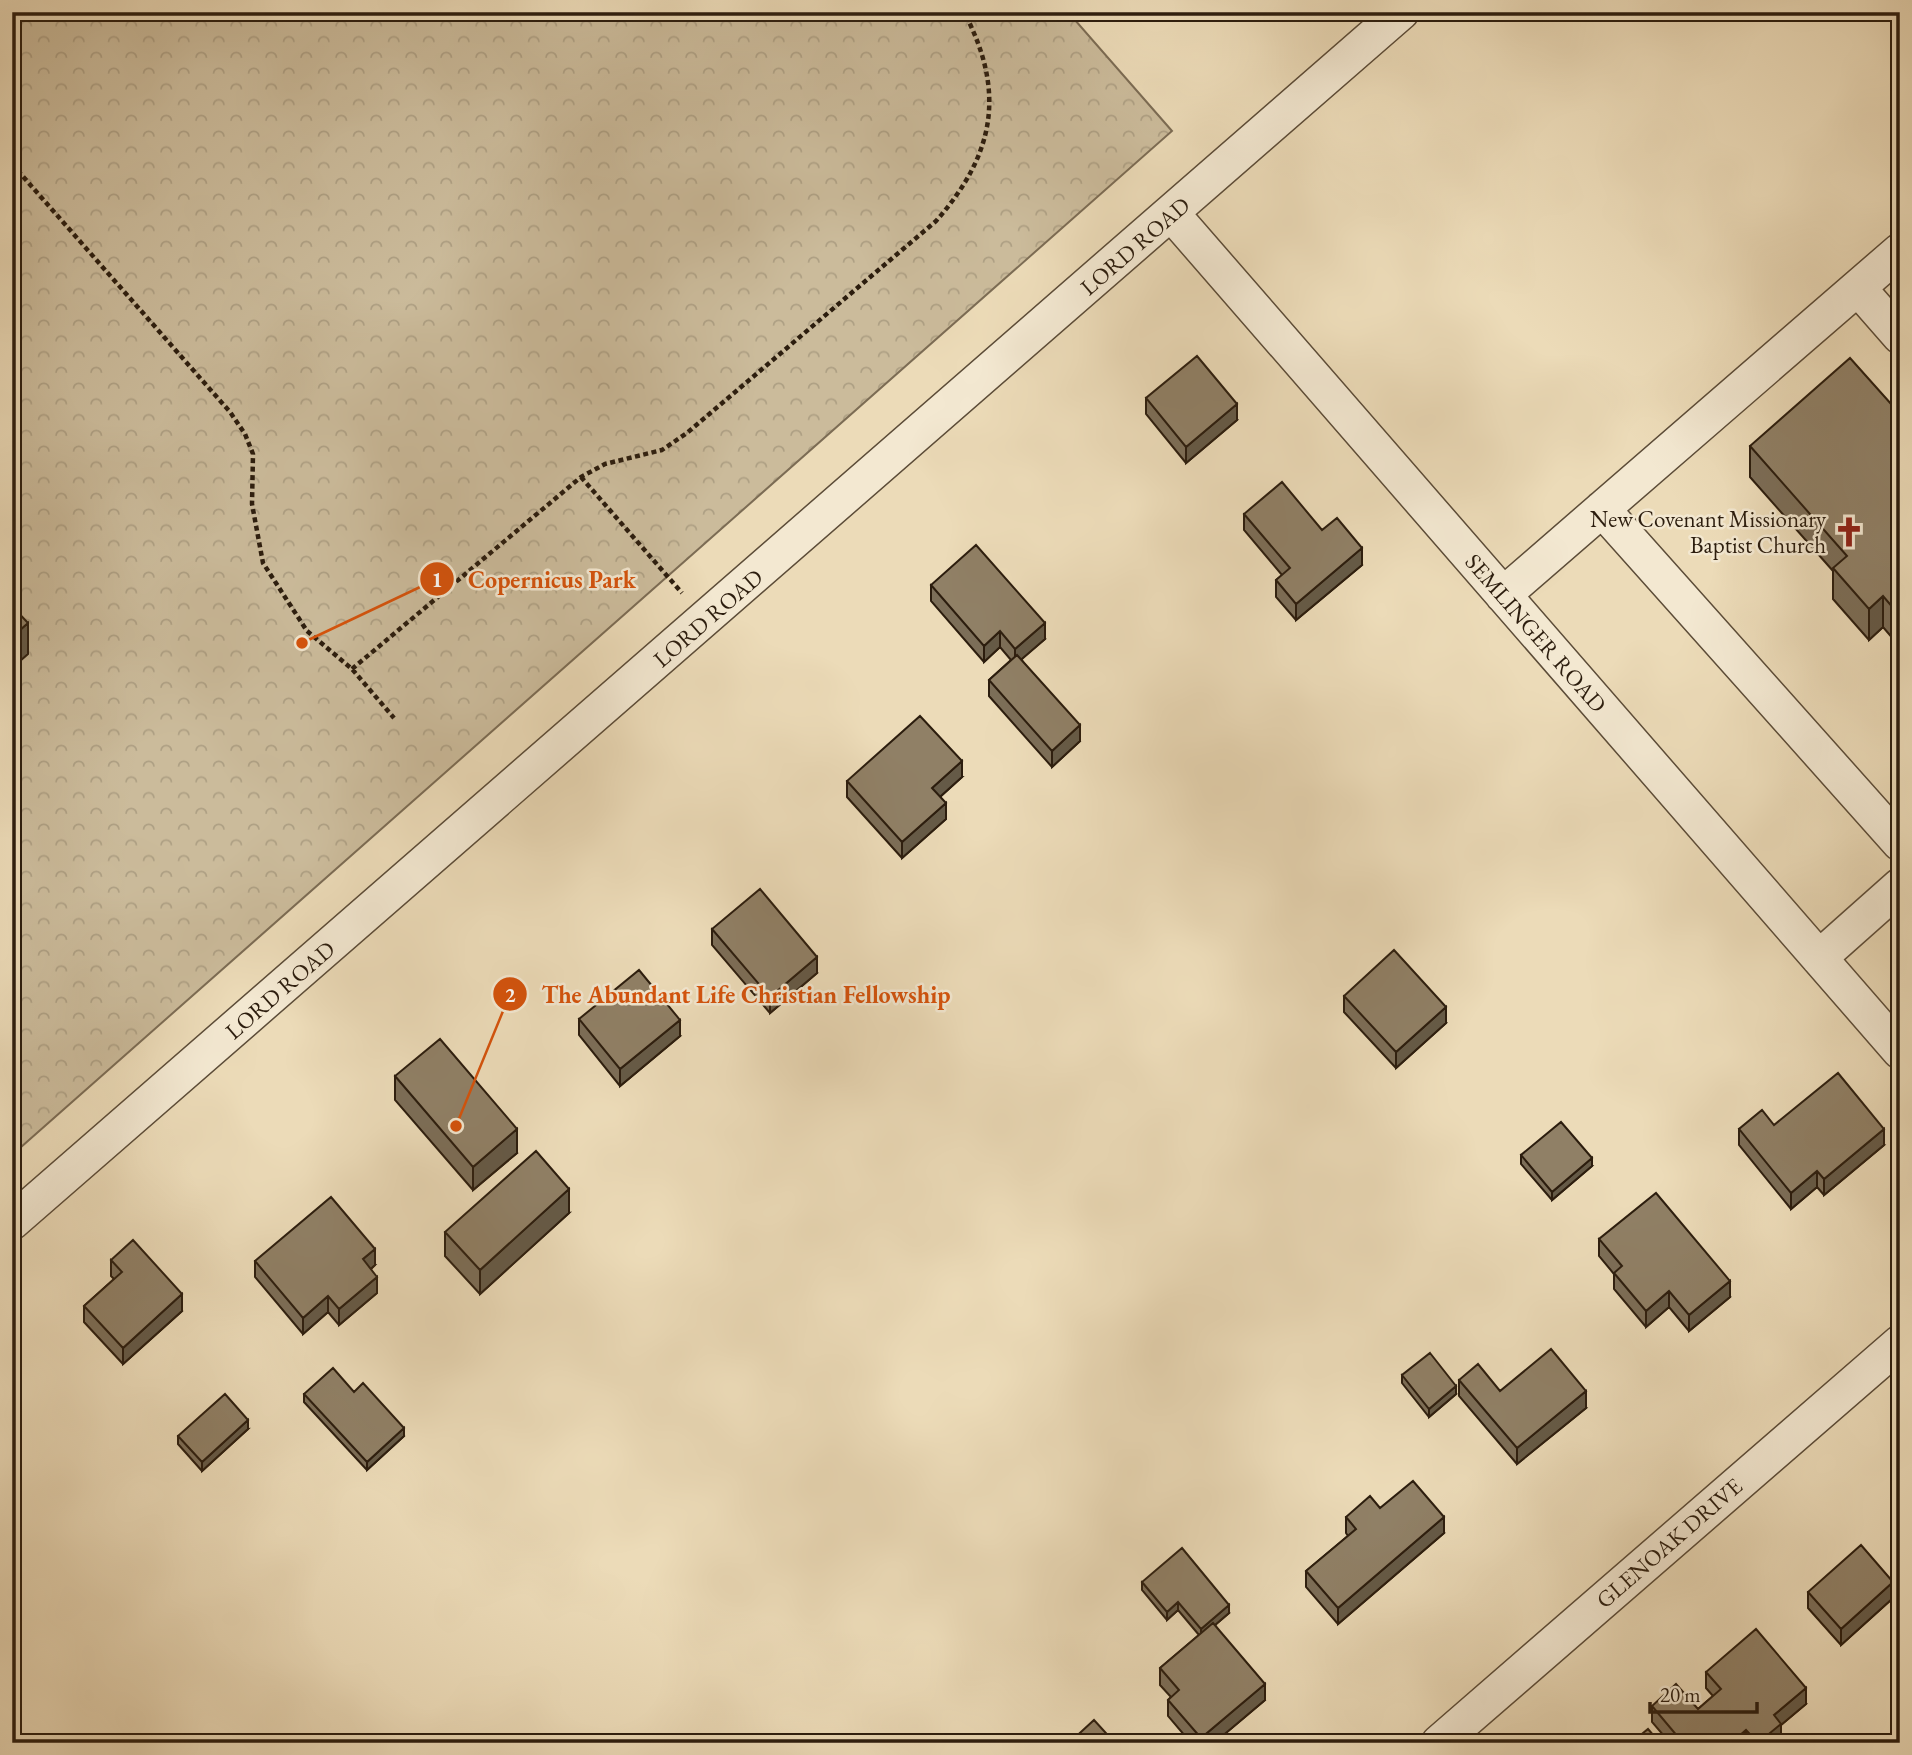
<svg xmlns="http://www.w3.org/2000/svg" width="1912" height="1755" font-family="'EB Garamond',serif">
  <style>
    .park { fill: url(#park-crowns); stroke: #7c6c54; stroke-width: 2 }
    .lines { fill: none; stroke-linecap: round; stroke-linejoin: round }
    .minor-casing { stroke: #5c4c38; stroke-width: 38 }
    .path { stroke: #2c1d0e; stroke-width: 4.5; stroke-dasharray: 5 3.5; stroke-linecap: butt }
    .minor { stroke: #f3e8d1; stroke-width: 35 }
    .wall { fill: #7c6e58; stroke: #2c1d0e; stroke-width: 2 }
    .shaded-wall { fill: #655a47; stroke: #2c1d0e; stroke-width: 2 }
    .building { fill: #908066; stroke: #2c1d0e; stroke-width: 2 }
    .labels { text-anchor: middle; stroke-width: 5; stroke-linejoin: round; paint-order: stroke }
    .street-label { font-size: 23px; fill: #2c1d0e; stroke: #f3e8d1 }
    .poi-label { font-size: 23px; fill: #2c1d0e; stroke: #f3e8d1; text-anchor: end }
    .leader { fill: none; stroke: #d5530c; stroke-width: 2.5 }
    .callout-dot { fill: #d5530c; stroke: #f3e8d1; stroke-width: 2.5 }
    .mark-label { font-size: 21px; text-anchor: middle; font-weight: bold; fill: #fff }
    .callout-label { font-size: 24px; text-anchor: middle; font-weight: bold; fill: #d5530c; stroke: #f3e8d1; stroke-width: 5; stroke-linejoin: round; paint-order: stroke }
  </style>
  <defs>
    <pattern id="park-crowns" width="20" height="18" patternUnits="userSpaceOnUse" patternTransform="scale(1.75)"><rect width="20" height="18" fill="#cbbb9b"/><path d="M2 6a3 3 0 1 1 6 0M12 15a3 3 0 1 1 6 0" fill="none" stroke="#aea084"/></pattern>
  </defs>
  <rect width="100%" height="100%" fill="#ecdbb8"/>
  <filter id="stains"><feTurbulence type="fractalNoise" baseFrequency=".00286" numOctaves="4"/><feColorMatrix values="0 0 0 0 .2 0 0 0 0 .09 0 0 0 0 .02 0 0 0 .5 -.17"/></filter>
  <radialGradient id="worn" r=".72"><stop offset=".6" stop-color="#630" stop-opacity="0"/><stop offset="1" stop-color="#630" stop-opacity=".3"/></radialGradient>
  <!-- park -->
  <path class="park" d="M12,12H1068L1172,131L12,1155Z"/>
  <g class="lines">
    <!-- minor casing -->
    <g class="minor-casing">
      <path id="minor" d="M1172,214L1900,1051
        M1858,288L1900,336
        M1602,509L1900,843
        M1503,595L1900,251
        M1819,958L1900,886
        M12,1222L1401,12
        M1439,1743L1900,1343"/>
    </g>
    <!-- path -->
    <path class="path" d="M12,164L230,412L245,434L253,454L252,504L263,563L307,631L352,669L394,718
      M581,477L682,593
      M352,669L581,477L605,464L662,450L687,433L936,221C995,154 1006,92 964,12"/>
    <!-- minor -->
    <use href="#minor" class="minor"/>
  </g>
  <!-- wall -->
  <path class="wall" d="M1146,398L1237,420L1186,463L1146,414Z
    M1900,414V647L1883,627L1869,640L1833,599V571L1750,477V446Z
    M1244,514L1322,530L1362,565L1296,620L1276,597V580L1282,575L1244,530Z
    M931,585L1045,639L1021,659L1080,741L1052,767L989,696V680L1011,660L1000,647L984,662L931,601Z
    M962,777L940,797L946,819L902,858L847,797V781Z
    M712,929L817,973L770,1013L712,945Z
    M1344,996L1446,1023L1396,1068L1344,1012Z
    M579,1019L680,1036L620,1086L579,1035Z
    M395,1076L517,1153L473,1190L395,1100Z
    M1774,1125L1884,1145L1824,1195L1817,1187L1791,1209L1739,1145V1129Z
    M1521,1155L1592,1166L1552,1200L1521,1164Z
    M569,1213L480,1294L445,1256V1232Z
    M1599,1239L1730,1297L1689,1331L1669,1307L1646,1327L1614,1289V1274L1599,1256Z
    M111,1260L182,1311L123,1364L84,1322V1306L114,1279L111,1276Z
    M255,1261L375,1265L371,1269L377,1293L339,1325L328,1312L303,1334L255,1277Z
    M1402,1375L1456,1394L1429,1417L1402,1383Z
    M1459,1380L1500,1391L1586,1408L1517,1464L1459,1396Z
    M354,1392L404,1436L367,1470L304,1402V1394Z
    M248,1429L202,1471L178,1444V1436Z
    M1380,1508L1444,1533L1338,1624L1306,1587V1571L1348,1536L1346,1533V1517Z
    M1142,1582L1229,1613L1215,1625L1265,1700L1214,1743H1191L1168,1716V1700L1171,1697L1160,1685V1668L1199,1635L1178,1610L1167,1620L1142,1590Z
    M1808,1592L1893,1598L1841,1645L1808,1608Z
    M1706,1672L1806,1704L1781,1725V1740L1778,1743H1670L1652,1722V1706L1698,1709L1713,1696L1706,1688Z"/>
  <!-- shaded-wall -->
  <path class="shaded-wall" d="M1237,404V420L1186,463V447Z
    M1362,548V565L1296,620V604Z
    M1883,596V627L1869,640V609Z
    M28,623V654L12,668V637Z
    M1045,623V639L1015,665V649Z
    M1000,631V647L984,662V646Z
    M1080,725V741L1052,767V751Z
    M962,761V777L932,804V788Z
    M946,803V819L902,858V842Z
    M817,957V973L770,1013V997Z
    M1446,1007V1023L1396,1068V1052Z
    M680,1020V1036L620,1086V1069Z
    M517,1129V1153L473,1190V1167Z
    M1884,1129V1145L1824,1195V1179Z
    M1592,1158V1166L1552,1200V1192Z
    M1817,1171V1187L1791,1209V1193Z
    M569,1189V1213L480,1294V1270Z
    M375,1249V1265L363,1276V1259Z
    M377,1277V1293L339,1325V1309Z
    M1730,1281V1297L1689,1331V1315Z
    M1669,1291V1307L1646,1327V1311Z
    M182,1294V1311L123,1364V1348Z
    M328,1296V1312L303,1334V1318Z
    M1456,1386V1394L1429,1417V1409Z
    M1586,1391V1408L1517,1464V1448Z
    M248,1420V1429L202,1471V1462Z
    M404,1428V1436L367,1470V1462Z
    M1444,1517V1533L1338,1624V1608Z
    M1893,1582V1598L1841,1645V1629Z
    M1178,1602V1610L1167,1620V1612Z
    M1229,1605V1613L1201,1637V1629Z
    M1265,1684V1700L1214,1743H1201V1738Z
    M1806,1688V1704L1781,1725V1740L1778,1743H1758L1774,1715Z
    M1746,1730V1743H1731Z"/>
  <!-- building -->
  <path class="building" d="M1197,356L1237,404L1186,447L1146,398Z
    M1850,358L1900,414V616L1883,596L1869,609L1833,568L1847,556L1750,446Z
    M1282,482L1322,530L1337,518L1362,548L1296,604L1276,580L1290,568L1244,514Z
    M976,545L1045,623L1015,649L1000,631L984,646L931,585Z
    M12,606L28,623L12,637Z
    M1017,655L1080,725L1052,751L989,680Z
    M920,716L962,761L932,788L946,803L902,842L847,781Z
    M760,889L817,957L770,997L712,929Z
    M1394,950L1446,1007L1396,1052L1344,996Z
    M639,970L680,1020L620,1069L579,1019Z
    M440,1039L517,1129L473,1167L395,1076Z
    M1838,1073L1884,1129L1824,1179L1817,1171L1791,1193L1739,1129L1762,1110L1774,1125Z
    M1561,1122L1592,1158L1552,1192L1521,1155Z
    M536,1151L569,1189L480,1270L445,1232Z
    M1656,1193L1730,1281L1689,1315L1669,1291L1646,1311L1614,1273L1622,1266L1599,1239Z
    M331,1197L375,1249L363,1259L377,1277L339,1309L328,1296L303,1318L255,1261Z
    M133,1240L182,1294L123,1348L84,1306L122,1272L111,1260Z
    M1551,1349L1586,1391L1517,1448L1459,1380L1478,1364L1500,1391Z
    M1430,1353L1456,1386L1429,1409L1402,1375Z
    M333,1368L354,1392L363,1383L404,1428L367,1462L304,1394Z
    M225,1394L248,1420L202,1462L178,1436Z
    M1413,1481L1444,1517L1338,1608L1306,1571L1356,1529L1346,1517L1370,1496L1380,1508Z
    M1861,1545L1893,1582L1841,1629L1808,1592Z
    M1182,1548L1229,1605L1201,1629L1178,1602L1167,1612L1142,1582Z
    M1213,1623L1265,1684L1201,1738L1168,1700L1179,1690L1160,1668Z
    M1756,1629L1806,1688L1774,1715L1781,1724L1758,1743L1746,1730L1731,1743H1683L1652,1706L1676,1684L1698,1709L1721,1689L1706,1672Z
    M1094,1720L1115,1743H1069Z
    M1648,1729L1660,1743H1631Z"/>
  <!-- icons -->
  <defs>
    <g id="church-bare" transform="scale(2.415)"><path d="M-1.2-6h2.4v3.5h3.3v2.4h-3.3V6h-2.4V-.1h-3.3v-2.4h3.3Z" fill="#8f2418" stroke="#f3e8d1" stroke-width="2.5" paint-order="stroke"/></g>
  </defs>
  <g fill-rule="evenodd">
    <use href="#church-bare" x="1849" y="532"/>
  </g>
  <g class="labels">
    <!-- street labels -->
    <g class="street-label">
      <text transform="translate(1135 246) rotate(-41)" y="8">LORD ROAD</text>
      <text transform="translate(708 618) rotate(-41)" y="8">LORD ROAD</text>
      <text transform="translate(1536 633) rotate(49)" y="8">SEMLINGER ROAD</text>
      <text transform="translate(280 990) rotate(-41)" y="8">LORD ROAD</text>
      <text transform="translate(1669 1543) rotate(-41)" y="8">GLENOAK DRIVE</text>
    </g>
    <!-- poi labels -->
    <g class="poi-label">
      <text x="1826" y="527">New Covenant Missionary<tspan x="1826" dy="26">Baptist Church</tspan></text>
    </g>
  </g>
  <!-- callouts -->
  <path class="leader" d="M302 643L437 579M456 1126L510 994"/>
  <g class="callout-dot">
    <circle cx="302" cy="643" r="7"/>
    <circle cx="456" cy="1126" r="7"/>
    <circle cx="437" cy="579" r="18"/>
    <circle cx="510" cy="994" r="18"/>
  </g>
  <g class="mark-label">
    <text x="437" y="587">1</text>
    <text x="510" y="1002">2</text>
  </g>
  <g class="callout-label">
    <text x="552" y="588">Copernicus Park</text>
    <text x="746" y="1003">The Abundant Life Christian Fellowship</text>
  </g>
  <!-- margin -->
  <rect width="1912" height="1755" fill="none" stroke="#ecdbb8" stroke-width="42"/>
  <rect x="14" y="14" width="1884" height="1727" fill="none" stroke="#2c1d0e" stroke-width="3.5"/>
  <rect x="21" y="21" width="1870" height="1713" fill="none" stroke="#2c1d0e" stroke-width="2"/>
  <!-- scale -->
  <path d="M1650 1702v10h107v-10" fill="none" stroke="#2c1d0e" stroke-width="3.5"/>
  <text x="1660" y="1702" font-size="21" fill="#2c1d0e" stroke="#f3e8d1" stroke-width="5" paint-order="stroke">20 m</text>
  <rect width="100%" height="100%" filter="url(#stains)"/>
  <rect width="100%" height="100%" fill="url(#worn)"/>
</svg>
